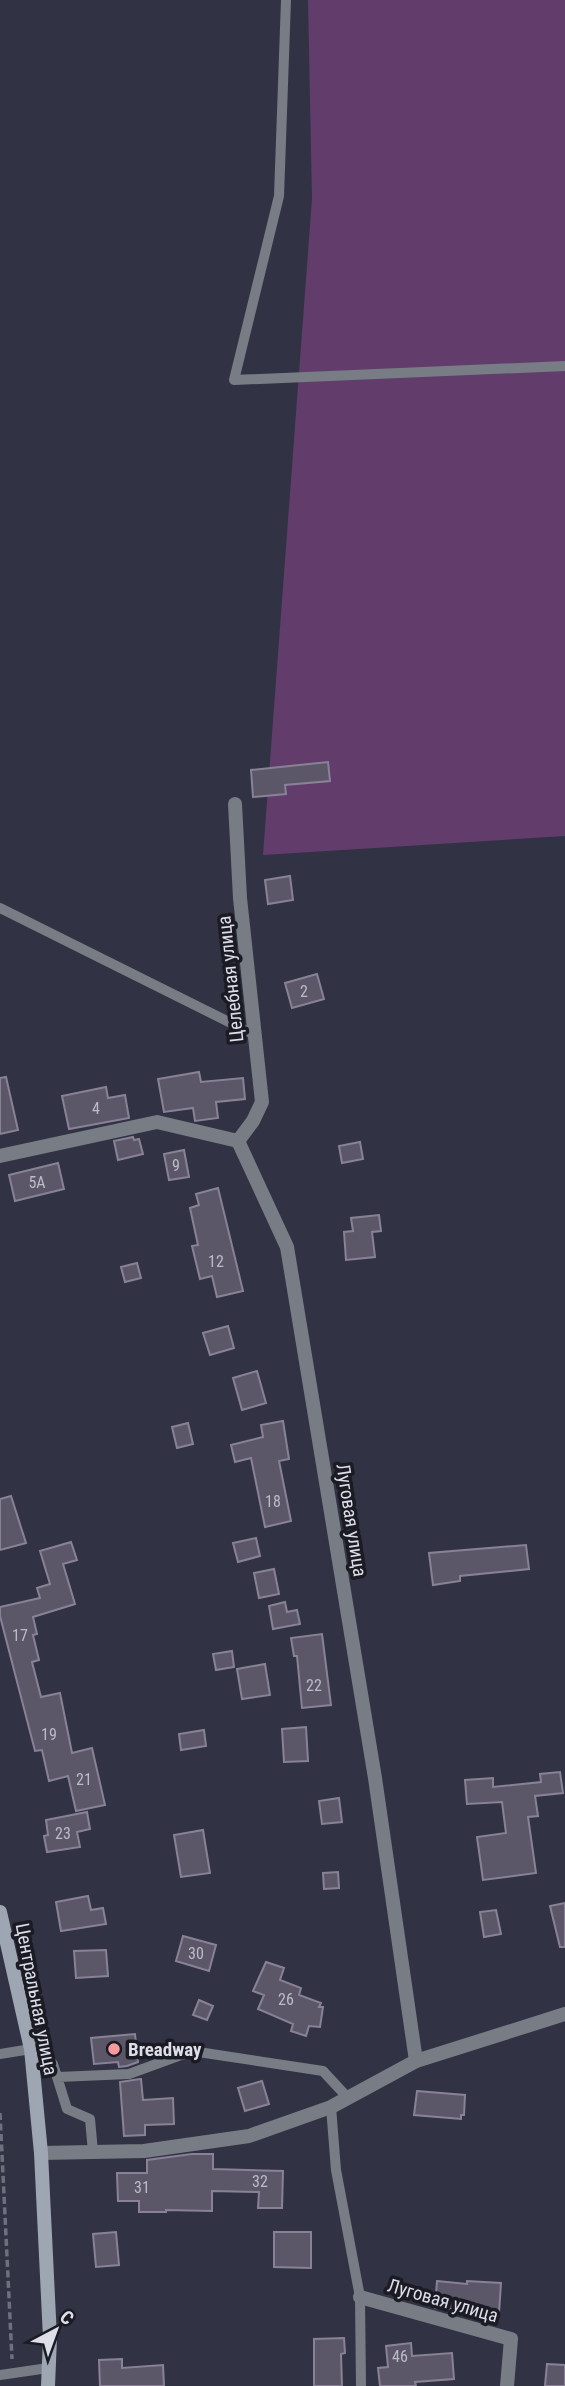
<svg xmlns="http://www.w3.org/2000/svg" width="565" height="2386" font-family="'Roboto Condensed',sans-serif">
  <style>
    .green { fill: #623d6c }
    .building { fill: #5c5669; stroke: #898297; stroke-width: 2 }
    .lines { fill: none; stroke-linecap: round; stroke-linejoin: round }
    .path { stroke: #6e707e; stroke-width: 3.5; stroke-dasharray: 7 3.5; stroke-linecap: butt }
    .service { stroke: #787d85; stroke-width: 10 }
    .minor { stroke: #787d85; stroke-width: 14 }
    .tertiary { stroke: #787d85; stroke-width: 14 }
    .secondary { stroke: #9ea6b3; stroke-width: 14 }
    .poi-dot { fill: #f59b9e; stroke: #1a1b23; stroke-width: 2.5 }
    .labels { text-anchor: middle; stroke-width: 7; stroke-linejoin: round; paint-order: stroke }
    .number-label { font-size: 16px; fill: #bcbcc9 }
    .street-label { font-size: 19px; fill: #dcdee9; stroke: #1a1b23 }
    .poi-label { font-size: 19px; font-weight: bold; fill: #dcdee9; stroke: #1a1b23; text-anchor: start }
  </style>
  <rect width="100%" height="100%" fill="#313344"/>
  <!-- green -->
  <path class="green" d="M308,0H565V836L263,855L312,199Z"/>
  <!-- building -->
  <path class="building" d="M328,762L330,781L285,785L286,794L253,797L251,770Z
    M290,876L293,900L268,904L265,880Z
    M317,974L324,999L292,1008L285,983Z
    M199,1072L201,1082L243,1078L245,1099L216,1102L218,1118L195,1121L193,1108L164,1112L158,1079Z
    M6,1077L18,1130L0,1134V1078Z
    M106,1087L108,1098L125,1095L129,1118L69,1129L62,1096Z
    M133,1137L134,1140L139,1139L143,1154L118,1160L114,1141Z
    M360,1142L363,1159L342,1163L339,1146Z
    M184,1150L189,1177L169,1180L164,1154Z
    M58,1163L64,1189L15,1201L9,1175Z
    M218,1188L243,1291L217,1297L212,1276L200,1279L192,1246L198,1245L190,1208L199,1205L196,1194Z
    M379,1215L381,1231L372,1232L375,1257L346,1260L344,1232L353,1231L351,1218Z
    M137,1263L141,1278L125,1282L121,1267Z
    M228,1326L234,1348L210,1355L203,1333Z
    M257,1371L266,1403L242,1410L233,1378Z
    M283,1421L289,1459L279,1461L291,1521L265,1527L251,1458L235,1462L231,1445L263,1437L261,1425Z
    M188,1423L193,1444L177,1448L172,1427Z
    M11,1496L26,1543L0,1550V1499Z
    M256,1538L260,1556L238,1562L233,1543Z
    M71,1542L77,1560L63,1564L75,1604L33,1617L37,1634L33,1635L39,1660L32,1662L41,1697L60,1693L72,1753L92,1748L105,1805L76,1811L68,1776L49,1781L42,1750L35,1751L0,1616V1607L40,1598L37,1588L50,1584L40,1551Z
    M526,1545L529,1569L460,1576V1581L433,1585L429,1553Z
    M274,1569L279,1594L259,1598L254,1573Z
    M285,1602L287,1612L297,1610L300,1624L273,1629L269,1606Z
    M322,1634L331,1705L302,1708L297,1656H294L291,1638Z
    M232,1651L234,1667L216,1670L213,1654Z
    M265,1664L270,1695L242,1699L237,1669Z
    M306,1727L308,1761L284,1762L282,1729Z
    M204,1730L206,1746L181,1750L179,1734Z
    M560,1772L563,1793L535,1796L538,1816L528,1817L536,1873L483,1880L477,1837L506,1833L502,1802L467,1804L465,1780L493,1778V1787L541,1782L540,1774Z
    M339,1798L342,1822L322,1824L319,1801Z
    M87,1812L90,1829L77,1832L80,1847L47,1852L44,1836L48,1835L46,1820Z
    M203,1830L210,1873L181,1877L174,1835Z
    M338,1872L339,1888L324,1889L323,1873Z
    M88,1896L91,1910L103,1908L106,1924L61,1931L56,1902Z
    M565,1903V1947H560L550,1906Z
    M496,1910L501,1934L484,1937L480,1912Z
    M183,1936L216,1945L209,1971L176,1961Z
    M106,1950L108,1976L76,1978L74,1951Z
    M266,1962L284,1968L280,1980L301,1988L299,1995L321,2003L319,2007H323L320,2027L309,2026L306,2036L291,2031L293,2024L258,2009L264,1995L253,1991Z
    M199,2000L213,2006L207,2020L193,2015Z
    M135,2034L138,2062L127,2066L119,2067L118,2062L94,2064L91,2038Z
    M140,2079H141L143,2100L173,2098L174,2124L145,2125V2135L124,2136L120,2082Z
    M262,2081L269,2104L245,2111L238,2088Z
    M417,2091L465,2095L464,2115H461V2119L414,2115Z
    M192,2154H213V2169L283,2171L282,2208H258L259,2192L212,2191V2211L166,2210V2212H139V2201H118L117,2173H147V2160Z
    M116,2232L119,2265L96,2267L93,2234Z
    M274,2232H311V2268L274,2267Z
    M437,2281L467,2284V2281L501,2283L499,2313L435,2308Z
    M344,2338L345,2353L341,2354L342,2386H314V2339Z
    M411,2343L412,2356L452,2353L454,2379L415,2382L416,2386H380L378,2368L388,2367L386,2346Z
    M122,2359V2368L163,2365L164,2386H100L99,2360Z
    M547,2364L565,2365V2386H545Z"/>
  <g class="lines">
    <!-- path -->
    <path class="path" d="M0,2113L12,2359"/>
    <!-- service -->
    <path class="service" d="M286,0L279,196L234,380L565,366
      M0,908L255,1035
      M0,2054L31,2049L53,2064L67,2109L90,2119L93,2152
      M58,2077L129,2074L192,2051L323,2071L348,2098
      M331,2107L336,2170L360,2297L361,2386
      M0,2375L48,2368"/>
    <!-- minor -->
    <path class="minor" d="M235,804L240,898L262,1102L253,1121L238,1141
      M0,1156L157,1122L238,1141L287,1247L375,1778L416,2061
      M360,2297L511,2339L507,2386"/>
    <!-- tertiary -->
    <path class="tertiary" d="M41,2153L144,2151L249,2136L331,2107L416,2061L565,2014"/>
    <!-- secondary -->
    <path class="secondary" d="M0,1912L31,2049L41,2153L50,2338L48,2386"/>
  </g>
  <!-- markers -->
  <circle class="poi-dot" cx="114" cy="2049" r="7"/>
  <g class="labels">
    <!-- number labels -->
    <g class="number-label">
      <text x="304" y="997">2</text>
      <text x="96" y="1114">4</text>
      <text x="176" y="1171">9</text>
      <text x="37" y="1188">5А</text>
      <text x="216" y="1267">12</text>
      <text x="273" y="1507">18</text>
      <text x="20" y="1641">17</text>
      <text x="314" y="1691">22</text>
      <text x="49" y="1740">19</text>
      <text x="84" y="1785">21</text>
      <text x="63" y="1839">23</text>
      <text x="196" y="1959">30</text>
      <text x="286" y="2005">26</text>
      <text x="260" y="2187">32</text>
      <text x="142" y="2193">31</text>
      <text x="400" y="2362">46</text>
    </g>
    <!-- street labels -->
    <g class="street-label">
      <text transform="translate(230 979) rotate(-96)" y="7">Целебная улица</text>
      <text transform="translate(352 1520) rotate(81)" y="7">Луговая улица</text>
      <text transform="translate(37 1999) rotate(79)" y="7">Центральная улица</text>
      <text transform="translate(443 2300) rotate(16)" y="7">Луговая улица</text>
    </g>
    <!-- poi labels -->
    <g class="poi-label">
      <text x="128" y="2056">Breadway</text>
    </g>
  </g>
  <!-- north arrow -->
  <g transform="translate(56 2330) rotate(41)" stroke="#1a1b23" stroke-width="5" paint-order="stroke">
  <path d="M0-5L12 26L0 18L-12 26Z" fill="#dcdee9"/>
  <text y="-10" font-size="19" font-weight="bold" text-anchor="middle" fill="#dcdee9">С</text>
  </g>
</svg>
